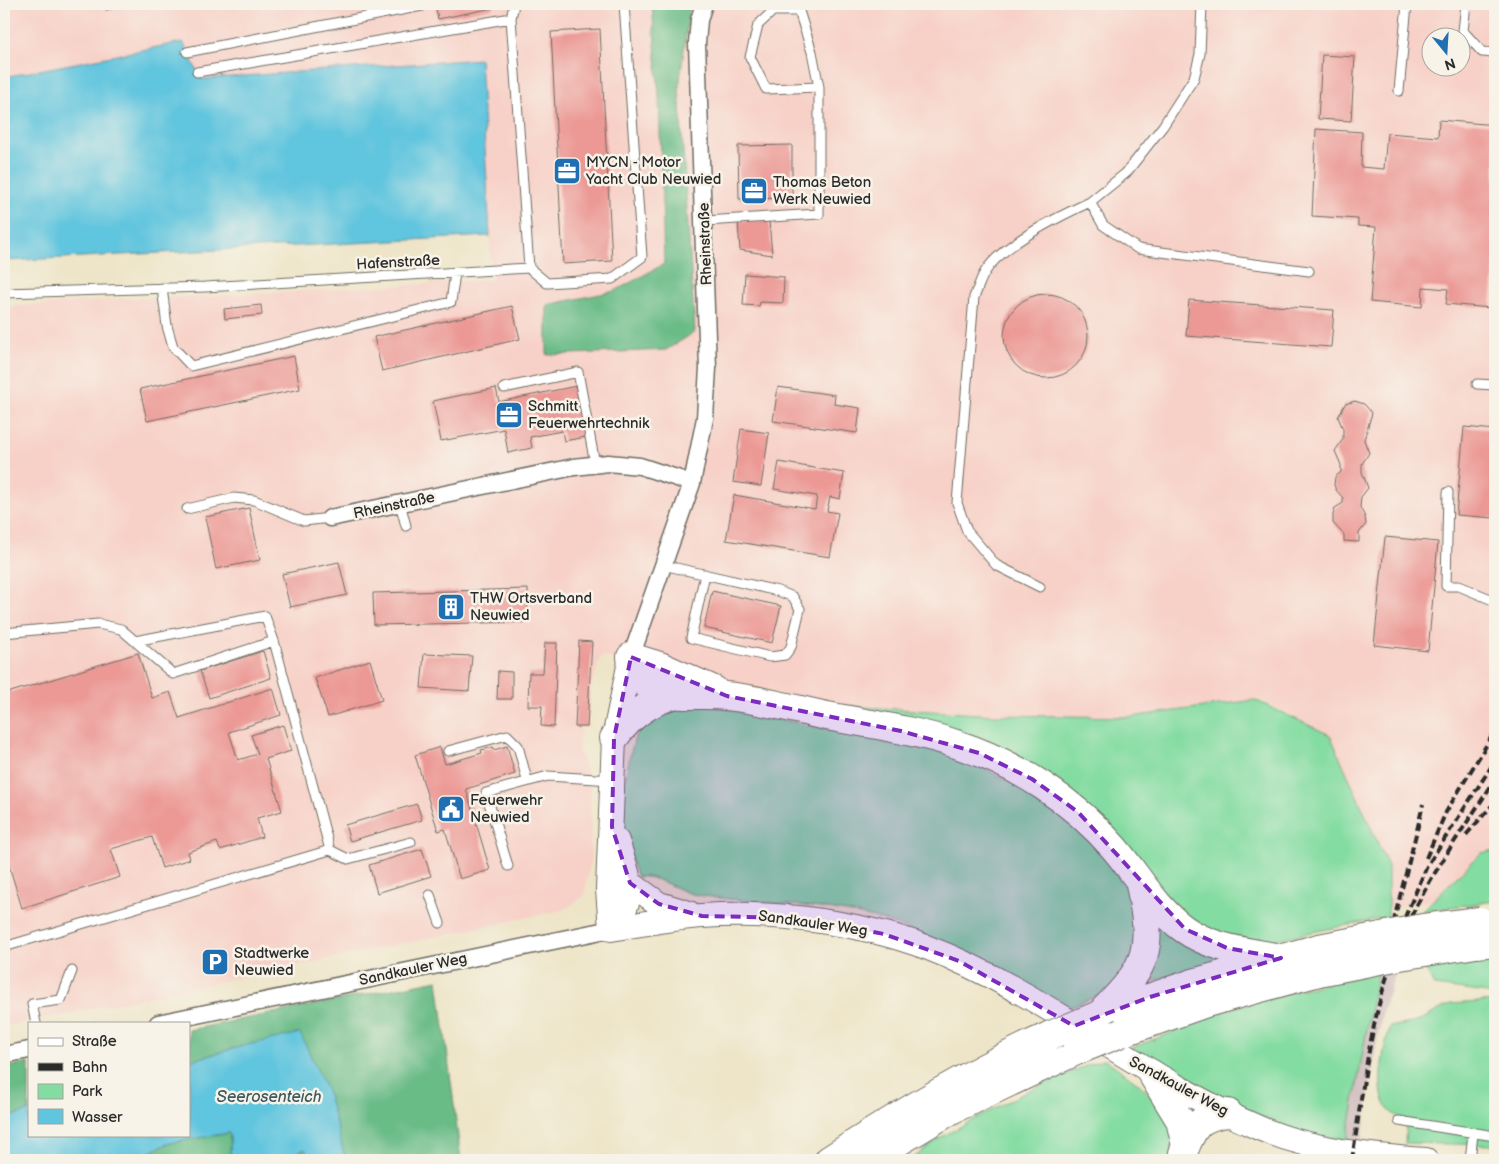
<svg xmlns="http://www.w3.org/2000/svg" width="1499" height="1164" font-family="'Balsamiq Sans',sans-serif">
  <style>
    .built { fill: #f7d1c8; fill-rule: evenodd }
    .industrial { fill: #d2bfc0 }
    .green { fill: #83dca1; stroke: #578466 }
    .forest { fill: #6abc87; stroke: #4a7459 }
    .water { fill: #60c5de; stroke: #467884 }
    .building { fill: #ec9995 }
    .lines { fill: none; stroke-linecap: round; stroke-linejoin: round }
    .lane-casing { stroke: #6f6c62; stroke-width: 11 }
    .street-casing { stroke: #6f6c62; stroke-width: 19 }
    .secondary-casing { stroke: #6f6c62; stroke-width: 26 }
    .highway-casing { stroke: #6f6c62; stroke-width: 30 }
    .lane { stroke: #fff; stroke-width: 9 }
    .street { stroke: #fff; stroke-width: 16 }
    .secondary { stroke: #fff; stroke-width: 24 }
    .highway { stroke: #fff; stroke-width: 28 }
    .rail { stroke: #2b2b2b; stroke-width: 4; stroke-dasharray: 8 4; stroke-linecap: butt }
    .highway-bridge-casing { stroke: #6f6c62; stroke-width: 30; stroke-linecap: butt }
    .highway-bridge { stroke: #fff; stroke-width: 28 }
    .marked { fill: #7b2cbf; fill-opacity: 0.2; stroke: #7b2cbf; stroke-width: 4; stroke-dasharray: 10 6; stroke-linejoin: round }
    .labels { text-anchor: middle; stroke-width: 5; stroke-linejoin: round; paint-order: stroke }
    .poi-label { font-size: 15px; fill: #2b2b2b; stroke: #f7f3e8; text-anchor: start }
    .street-label { font-size: 15px; fill: #2b2b2b; stroke: #f7f3e8 }
    .water-label { font-size: 16px; font-style: italic; fill: #3b5961; stroke: #f7f3e8 }
  </style>
  <rect width="100%" height="100%" fill="#f7f3e8"/>
  <filter id="ink" filterUnits="userSpaceOnUse"><feTurbulence type="fractalNoise" baseFrequency=".02" numOctaves="2"/><feDisplacementMap in="SourceGraphic" scale="10" xChannelSelector="R" yChannelSelector="G"/><feConvolveMatrix kernelMatrix="1 2 1 2 8 2 1 2 1" color-interpolation-filters="sRGB"/></filter>
  <filter id="wash" filterUnits="userSpaceOnUse"><feTurbulence type="fractalNoise" baseFrequency=".0096" numOctaves="4" result="noise"/><feDisplacementMap in="SourceGraphic" scale="20" xChannelSelector="R" yChannelSelector="G"/><feGaussianBlur stdDeviation="1.12" result="paint"/><feColorMatrix in="noise" values="0 0 0 0 0 0 0 0 0 0 0 0 0 0 0 0 0 1.4 0 .05"/><feComposite in="paint" operator="in"/></filter>
  <g filter="url(#wash)">
    <rect width="100%" height="100%" fill="#eee5c8"/>
    <!-- built -->
    <path class="built" d="M4,4H1495V851L1481,853L1432,901L1388,908V866L1330,735L1259,699L1130,717L994,715L832,705L601,656L583,712L578,747L590,785L591,859L584,897L563,910L4,1027V307L123,299L216,296L492,280L479,59L200,79L182,42L4,77ZM1432,38H1462V68H1432Z"/>
    <!-- industrial -->
    <path class="industrial" d="M1397,969L1383,1010L1376,1046L1362,1141L1347,1140L1377,973Z"/>
    <!-- green -->
    <path class="green" d="M679,699L959,755L1054,805L1115,864L1134,899L1137,951L1109,991L1065,1009C1003,976 942,937 874,918C817,903 756,904 698,895C677,892 658,874 637,877C615,822 622,779 639,724Z
      M1255,700L1330,735L1388,866V917L1263,942L1198,929L1078,801L832,705L994,715L1130,717Z
      M1495,851V901L1422,911L1481,853Z
      M1154,920L1238,955L1135,987Z
      M1495,951V994L1434,986L1424,965Z
      M1377,973L1347,1140L1307,1134L1253,1114L1131,1048L1189,1026L1210,1015L1279,994Z
      M1495,1001V1145L1405,1143L1406,1119C1367,1113 1383,1052 1390,1027L1417,1022L1450,1004Z
      M1105,1059L1138,1083L1171,1115L1173,1160H912C934,1139 960,1127 986,1113C1024,1092 1064,1073 1105,1059Z"/>
    <!-- forest -->
    <path class="forest" d="M652,4H690L679,88L695,332L666,350L547,355V305L615,291L664,264L659,97Z
      M438,980L461,1160H346L327,1091L243,1046L189,1061V1030Z
      M29,1063V1111L4,1119V1068Z
      M229,1133C232,1144 229,1151 231,1160H148L152,1151L169,1143Z
      M305,1149L311,1160H253L268,1157L281,1159Z"/>
    <!-- water -->
    <path class="water" d="M183,42L201,79L480,59L490,236L4,261V77Z
      M300,1033L327,1091L346,1160H311L305,1149L281,1159L268,1157L253,1160H231C229,1150 232,1143 229,1133L169,1143L152,1151L148,1160H4V1119L29,1111V1135H189V1061L243,1046Z"/>
    <g id="blocks">
      <!-- building -->
      <path class="building" d="M105,4H128V5L106,10Z
        M435,4H492L493,8L438,19Z
        M600,29L612,261L563,264L551,32Z
        M1322,55L1355,57L1351,121L1318,119Z
        M1439,120L1495,125V256L1491,308L1446,304L1448,289L1423,287L1422,307L1370,302L1376,227L1358,226V219L1312,216L1316,129L1362,132L1361,167L1384,169L1387,133L1438,137Z
        M792,145V198L739,199L738,146Z
        M769,220L772,255L740,250L738,221Z
        M745,274L784,277L783,303L760,302L759,306L743,305Z
        M1004 336a42 42 0 1 1 84 0a42 42 0 1 1-84 0Z
        M1189,300L1334,310L1331,347L1186,336Z
        M261,305L262,315L225,319L224,309Z
        M512,306L520,339L382,371L374,337Z
        M294,356L300,389L147,421L140,389Z
        M576,386L586,437L564,441L562,431L530,437L532,448L508,453L504,429L441,441L433,401L496,388L499,402Z
        M778,387L835,395L834,404L860,408L857,433L773,421Z
        M1355,401L1364,404L1372,413L1364,440L1369,453L1362,464V472L1368,488L1361,497L1360,507L1365,517L1366,524L1359,533V542L1344,541V535L1333,523V515L1335,508L1343,503V498L1336,490L1334,485L1335,477L1341,472V465L1335,451L1343,439V429L1338,417L1345,404Z
        M1464,427L1495,430V518L1456,515Z
        M741,429L769,433L761,486L733,482Z
        M779,462L844,473L840,499L830,497L827,511L838,513L830,557L726,540L734,495L815,509L817,496L774,489Z
        M249,508L260,560L216,569L205,517Z
        M1385,537L1438,542L1428,651L1374,645Z
        M339,562L347,595L290,607L282,574Z
        M528,589V622L374,625L373,593Z
        M712,591L781,606L772,643L704,628Z
        M579,641L592,642L587,727H575Z
        M545,643H557L554,727L541,726L542,706H528L529,673H543Z
        M263,651L271,678L209,698L200,671Z
        M138,653L152,698L170,692L179,718L273,688L281,715L229,732L238,760L258,754L251,735L283,725L291,751L266,759L282,811L257,818L262,837L220,850L217,842L188,852L190,859L162,868L152,837L111,849L120,877L22,908L4,849V694Z
        M424,654L472,656L469,691L421,688Z
        M370,660L382,700L328,717L315,678Z
        M498,671L512,672V699H497Z
        M507,746L515,774L466,789L490,870L460,879L445,829L438,831L415,755L440,747L445,764L482,753L481,750L493,747L494,750Z
        M417,804L422,820L350,841L345,825Z
        M422,849L431,876L377,893L369,865Z"/>
    </g>
  </g>
  <g filter="url(#ink)">
    <use href="#blocks" fill-opacity="0" stroke="#6f6c62" stroke-width="1"/>
    <g class="lines">
      <!-- lane casing -->
      <g class="lane-casing">
        <path id="lane" d="M1202,4L1200,54L1194,78L1163,126L1126,173L1090,202L1103,225L1138,249L1309,271
          M1466,4L1463,31L1482,52L1495,53
          M187,52L422,6V4
          M197,72L511,18
          M1399,91L1407,4
          M705,221L819,214V87L766,89L750,57L758,25L773,11H799L812,52L819,87
          M529,268L547,283L612,279L642,257L624,4
          M162,288L167,326L173,347L191,366L451,302L455,273
          M4,293L205,287L529,268L511,18L514,4
          M1477,384L1495,385
          M504,388L578,372L595,464
          M1448,492L1446,586H1459L1495,601
          M400,503L406,526
          M187,509L234,498L254,500L304,521L330,518
          M663,565L778,591L793,597L800,609L791,647L785,655L770,657L691,638L705,574
          M1040,587L996,565L967,531L957,503L974,297C978,289 980,280 985,272C1002,244 1060,216 1090,202
          M4,633L98,624L121,629L173,674L274,641L265,616L135,641
          M274,641L330,850L348,859L411,842
          M448,751L507,735L518,746L527,780
          M508,866L486,793L548,776L612,780
          M430,895L440,923
          M4,947L330,850
          M36,1023L32,1004L61,1000L72,971
          M1399,1121L1495,1136
          M1470,1160L1473,1134"/>
      </g>
      <!-- street casing -->
      <g class="street-casing">
        <path id="street" d="M330,518L574,467L608,463L640,466L692,483
          M631,657L692,483L705,418L708,368L697,43L699,20L704,4
          M158,1023L611,929
          M4,1055L29,1050"/>
      </g>
      <!-- secondary casing -->
      <g class="secondary-casing">
        <path id="secondary" d="M630,883L659,904L689,913
          M611,929C641,924 671,918 702,916C773,911 859,922 926,947C1044,992 1142,1078 1259,1128C1310,1150 1370,1156 1426,1160
          M611,929L608,889L614,738L631,657
          M611,929C640,895 629,879 617,841"/>
      </g>
      <!-- highway casing -->
      <g class="highway-casing">
        <path id="highway" d="M631,657C636,669 639,681 652,688C675,699 702,693 726,696C760,699 794,709 827,716C869,724 914,730 956,744C1017,764 1073,800 1115,849C1138,876 1155,908 1184,929C1212,949 1249,952 1281,958
          M631,657L660,666L714,690
          M614,738C631,715 648,703 675,694
          M1476,944L1495,942
          M1102,1012C1150,964 1153,949 1140,884
          M1099,1015L1193,983L1319,948
          M1121,1033L1206,1003L1319,972
          M1152,1074L1180,1120L1186,1146
          M1183,1153C1193,1127 1199,1116 1228,1113
          M829,1160C901,1113 973,1070 1051,1035
          M868,1160L953,1109L1076,1051"/>
      </g>
      <!-- lane -->
      <use href="#lane" class="lane"/>
      <!-- street -->
      <use href="#street" class="street"/>
      <!-- secondary -->
      <use href="#secondary" class="secondary"/>
      <!-- highway -->
      <use href="#highway" class="highway"/>
      <!-- rail -->
      <path class="rail" d="M1466,835L1495,802
        M1426,858L1446,812L1495,731
        M1405,917L1427,866L1495,761
        M1384,970C1393,914 1411,860 1423,804
        M1352,1160C1363,1088 1371,1011 1399,943C1423,885 1461,832 1495,780"/>
      <!-- highway-bridge casing -->
      <g class="highway-bridge-casing">
        <path id="highway-bridge" d="M1319,948L1423,928L1480,921
          M1319,972L1400,956L1476,944
          M1051,1035L1099,1015
          M1076,1051L1121,1033"/>
      </g>
      <!-- highway-bridge -->
      <use href="#highway-bridge" class="highway-bridge"/>
    </g>
  </g>
  <!-- marked area -->
  <path class="marked" d="M631,657L727,696L901,731L979,753L1032,779L1078,812L1185,929L1227,948L1281,958L1150,997L1074,1026L959,961L884,934L795,918L702,916L659,904L630,883L612,827L614,738Z"/>
  <!-- icons -->
  <defs>
    <g id="office-square" transform="scale(1.4375)"><rect x="-9" y="-9" width="18" height="18" rx="4" fill="#1f6fb2" stroke="#f7f3e8"/><path d="M-6-3h4V-5.5h4V-3h4V5H-6ZM-1-4.5V-3h2v-1.5ZM-6 0V1H6V0Z" fill="#fff"/></g>
    <g id="building-square" transform="scale(1.4375)"><rect x="-9" y="-9" width="18" height="18" rx="4" fill="#1f6fb2" stroke="#f7f3e8"/><path d="M-4-6H4V6H1V3H-1V6H-4ZM-2.5-4.3h1.7v1.8h-1.7ZM.8-4.3h1.7v1.8H.8ZM-2.5-1h1.7V.8h-1.7ZM.8-1h1.7V.8H.8Z" fill="#fff"/></g>
    <g id="civic-square" transform="scale(1.4375)"><rect x="-9" y="-9" width="18" height="18" rx="4" fill="#1f6fb2" stroke="#f7f3e8"/><path d="M-.6-6.5H3V-4.5H.6V-3L4-1V1h2V6H-6V1h2V-1L-.6-3ZM-1.2 2.5V6h2.4V2.5Z" fill="#fff"/></g>
    <g id="parking-square" transform="scale(1.4375)"><rect x="-9" y="-9" width="18" height="18" rx="4" fill="#1f6fb2" stroke="#f7f3e8"/><path d="M-3.5-5.5H1a3.5 3.5 0 0 1 0 7H-1V5.5H-3.5ZM-1-3.4V-.6H.8a1.4 1.4 0 0 0 0-2.8Z" fill="#fff"/></g>
  </defs>
  <g fill-rule="evenodd">
    <use href="#office-square" x="567" y="171"/>
    <use href="#office-square" x="754" y="191"/>
    <use href="#office-square" x="509" y="415"/>
    <use href="#building-square" x="451" y="607"/>
    <use href="#civic-square" x="451" y="809"/>
    <use href="#parking-square" x="215" y="962"/>
  </g>
  <g class="labels">
    <!-- poi labels -->
    <g class="poi-label">
      <text x="586" y="167">MYCN - Motor<tspan x="586" dy="17">Yacht Club Neuwied</tspan></text>
      <text x="773" y="187">Thomas Beton<tspan x="773" dy="17">Werk Neuwied</tspan></text>
      <text x="528" y="411">Schmitt<tspan x="528" dy="17">Feuerwehrtechnik</tspan></text>
      <text x="470" y="603">THW Ortsverband<tspan x="470" dy="17">Neuwied</tspan></text>
      <text x="470" y="805">Feuerwehr<tspan x="470" dy="17">Neuwied</tspan></text>
      <text x="234" y="958">Stadtwerke<tspan x="234" dy="17">Neuwied</tspan></text>
    </g>
    <!-- street labels -->
    <g class="street-label">
      <text transform="translate(705 244) rotate(-92)" y="5">Rheinstraße</text>
      <text transform="translate(398 262) rotate(-3)" y="5">Hafenstraße</text>
      <text transform="translate(394 505) rotate(-12)" y="5">Rheinstraße</text>
      <text transform="translate(813 923) rotate(8)" y="5">Sandkauler Weg</text>
      <text transform="translate(413 969) rotate(-12)" y="5">Sandkauler Weg</text>
      <text transform="translate(1179 1086) rotate(28)" y="5">Sandkauler Weg</text>
    </g>
    <!-- water labels -->
    <g class="water-label">
      <text x="269" y="1102">Seerosenteich</text>
    </g>
  </g>
  <!-- margin -->
  <rect width="1499" height="1164" fill="none" stroke="#f7f3e8" stroke-width="20"/>
  <!-- legend -->
  <rect x="28" y="1022" width="162" height="115" fill="#f7f3e8" stroke="#a5a39c"/>
  <rect x="38" y="1038" width="25" height="8" fill="#ffffff" stroke="#a5a39c"/>
  <text x="72" y="1046" font-size="15" fill="#2b2b2b">Straße</text>
  <rect x="38" y="1063" width="25" height="8" fill="#2b2b2b" stroke="#a5a39c"/>
  <text x="72" y="1072" font-size="15" fill="#2b2b2b">Bahn</text>
  <rect x="38" y="1084" width="25" height="15" fill="#83dca1" stroke="#a5a39c"/>
  <text x="72" y="1096" font-size="15" fill="#2b2b2b">Park</text>
  <rect x="38" y="1109" width="25" height="15" fill="#60c5de" stroke="#a5a39c"/>
  <text x="72" y="1122" font-size="15" fill="#2b2b2b">Wasser</text>
  <!-- north arrow -->
  <g transform="translate(1446 52) rotate(162)"><circle r="24" fill="#f7f3e8" stroke="#a5a39c"/>
  <path d="M0-4L9 19L0 12L-9 19Z" fill="#1f6fb2"/>
  <text y="-8" font-size="14" font-weight="bold" text-anchor="middle" fill="#2b2b2b">N</text>
  </g>
</svg>
